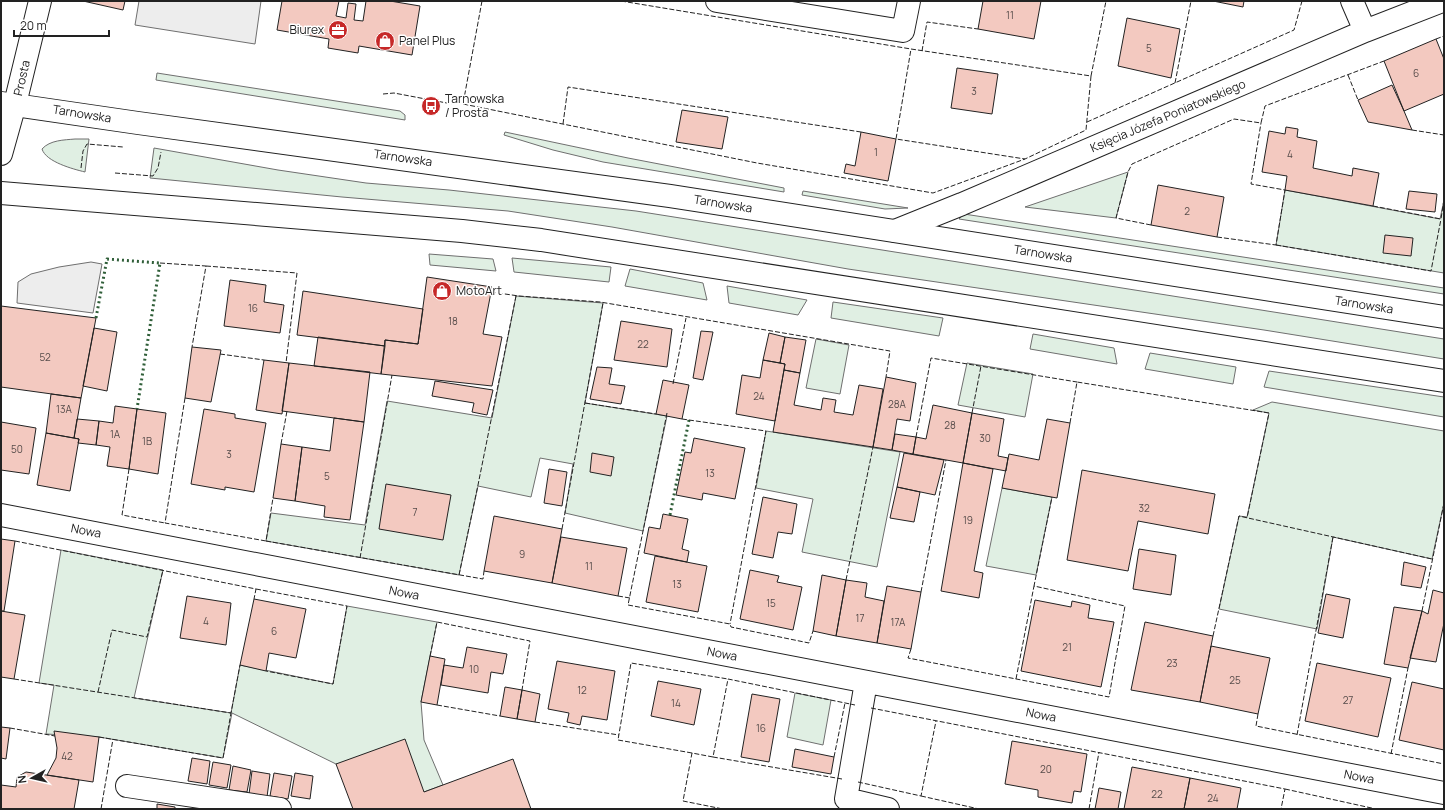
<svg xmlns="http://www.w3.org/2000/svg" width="1445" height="810" font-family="Manrope,sans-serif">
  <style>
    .green { fill: #e0efe3; stroke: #6f6f6f }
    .parking { fill: #ededed; stroke: #6f6f6f }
    .building { fill: #f3c9c0; stroke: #222 }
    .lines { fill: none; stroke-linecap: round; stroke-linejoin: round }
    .minor-casing { stroke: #222; stroke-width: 24 }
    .major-casing { stroke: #222; stroke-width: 24 }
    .minor { stroke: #fff; stroke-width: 22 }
    .major { stroke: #fff; stroke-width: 22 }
    .hedge { stroke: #2f5e38; stroke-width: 3; stroke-dasharray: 2 3; stroke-linecap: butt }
    .fence { stroke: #222; stroke-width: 1; stroke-dasharray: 5 2; stroke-linecap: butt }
    .labels { text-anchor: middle; stroke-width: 3; stroke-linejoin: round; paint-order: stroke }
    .number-label { font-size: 10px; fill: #564c4a }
    .poi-label { font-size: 12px; fill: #222; stroke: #fff; text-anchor: start }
    .street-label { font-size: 12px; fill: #222; stroke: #fff }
  </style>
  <rect width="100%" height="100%" fill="#fff"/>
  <!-- green -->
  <path class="green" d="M157,73L400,111L405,115V120L156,80Z
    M505,132L628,158L784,188V192L603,162L553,150L504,135Z
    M75,139H89L85,172C73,169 46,162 42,149C50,140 64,140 75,139Z
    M154,148L278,170L366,183L449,190L636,211L1444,339V359L1264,330L848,269L612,227L508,211L342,197L150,178Z
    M1128,172L1116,218L1025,207Z
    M1285,190L1440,219L1444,200V273L1276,245Z
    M803,191L908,208L885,209L802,195Z
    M964,214L1444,288V294L959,219Z
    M429,254L493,259L496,271L430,265Z
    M512,258L611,267L609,282L514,272Z
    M630,269L703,283L707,300L625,286Z
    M727,286L807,300L798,315L729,303Z
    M516,296L603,303L585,403L667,416L643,531L565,513L573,464L540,458L531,497L478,486L459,575L266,541L271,513L365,525L387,401L492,418Z
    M833,302L943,318L939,336L831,318Z
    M1033,334L1114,348L1117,364L1030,349Z
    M816,339L849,345L840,394L806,388Z
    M1150,353L1236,367L1233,384L1145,369Z
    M967,363L1033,374L1025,417L958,405Z
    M1269,371L1444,397V417L1264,387Z
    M1272,402L1444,431V503L1432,559L1333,537L1317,629L1219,609L1239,516L1247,517L1269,413L1253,410Z
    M766,431L900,452L877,567L802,552L813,499L756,488Z
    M1002,488L1052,497L1036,575L986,566Z
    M61,550L163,570L134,698L231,713L240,665L333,684L347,606L437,622L421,702L424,740L443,785L424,792L336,764L232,713L223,758L99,737L46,734L54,685L39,683Z
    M795,693L831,700L823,745L787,737Z"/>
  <!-- parking -->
  <path class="parking" d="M139,1H261L255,44L135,25Z
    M91,262L102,264L93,313L17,303L18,282L31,274L59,267Z"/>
  <!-- building -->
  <path class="building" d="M83,1H125L123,10Z
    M282,1H339L336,16L346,18L348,3L356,4L354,20L363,21L366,1H390L420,6L412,55L359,46L358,53L328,48L329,39L277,30Z
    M983,1H1041L1034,39L978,29Z
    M1213,1H1244L1243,7Z
    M1127,18L1180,29L1171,78L1118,66Z
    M1436,39L1444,59V94L1404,111L1384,61Z
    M957,68L998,74L992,114L951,108Z
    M1392,85L1404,111L1412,130L1368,122L1358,100Z
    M682,110L728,117L722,149L676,142Z
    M1286,127L1298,129L1297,137L1317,141L1313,168L1352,176L1353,168L1379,173L1373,206L1285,190L1287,176L1262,172L1269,131L1285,134Z
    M861,132L896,139L888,181L844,173L846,164L855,166Z
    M1158,185L1224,197L1217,237L1151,225Z
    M1409,191L1437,194L1435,212L1406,209Z
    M1385,235L1413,238L1411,256L1383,253Z
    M427,277L492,287L483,334L502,337L492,386L381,374L385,340L418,344Z
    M230,280L266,285L264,302L284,305L280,333L224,326Z
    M303,291L423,309L418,344L385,340V346L297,335Z
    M1,306L96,318L81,398L1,387Z
    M621,321L672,329L667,367L614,360Z
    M94,328L117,332L107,391L83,386Z
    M701,331L713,332L703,380L693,378Z
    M769,333L785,337L780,363L763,360Z
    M318,337L385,346L381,374L314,366Z
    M785,337L806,340L800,373L784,370L785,364L780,363Z
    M192,347L221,350L211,402L185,398Z
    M264,360L289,363L282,414L256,410Z
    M763,360L785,364L775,421L736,414L742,375L760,378Z
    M289,363L370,372L364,422L282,411Z
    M597,367L612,368L609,384L625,386L621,404L590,399Z
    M784,370L800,373L794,405L821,410L823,398L836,400L834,412L853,415L859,385L883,389L873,447L773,432Z
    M886,377L916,383L910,421L897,419L892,450L873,447Z
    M663,380L689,385L682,419L656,414Z
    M435,381L493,390L487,415L472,412L474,403L432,396Z
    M51,394L81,398L74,438L46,433Z
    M933,405L972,413L963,463L913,454L916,437L926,439Z
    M115,406L137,409L129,469L107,466L110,447L96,445L99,421L113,423Z
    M137,409L166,413L158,474L129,469Z
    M204,409L235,414V418L266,423L254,492L225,487V490L191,484Z
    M972,413L1004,419L998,456L1008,458L1006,471L963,463Z
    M334,418L364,422L350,520L324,517L325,506L295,501L302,447L330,451Z
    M77,419L99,421L96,445L78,443L79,439L74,438Z
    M1047,419L1070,423L1057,498L1002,488L1009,454L1039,460Z
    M1,422L36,428L29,474L1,470Z
    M46,433L79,439L70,491L37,485Z
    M895,434L916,437L913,454L892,450Z
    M694,438L745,448L735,499L703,493L702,500L676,495L685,452L691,453Z
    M281,444L302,447L295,501L273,498Z
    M592,453L614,457L611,476L590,472Z
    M904,453L944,460L935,495L897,487Z
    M963,463L993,469L974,571L983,573L979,598L941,591Z
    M549,469L567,472L562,506L544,503Z
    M1082,470L1215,494L1208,534L1138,521L1128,571L1067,560Z
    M386,484L451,495L443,540L379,529Z
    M897,487L920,492L914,522L890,518Z
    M763,497L797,504L792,534L778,532L773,558L752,554Z
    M663,514L688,519L682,549L689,551L687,562L644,553L649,527L660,529Z
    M494,516L562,529L552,583L484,571Z
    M561,537L627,548L618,596L552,583Z
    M1,539L15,541L4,611H1Z
    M1139,549L1176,555L1171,595L1133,589Z
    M655,556L707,566L698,612L646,602Z
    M1404,562L1426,567L1421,588L1401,585Z
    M750,570L779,576L777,582L802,587L793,630L740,619Z
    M822,575L846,580L836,636L813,631Z
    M846,580L867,583L865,597L884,601L877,643L836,636Z
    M887,586L921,592L911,649L877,643Z
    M1433,590L1444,593V623L1436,662L1410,658L1422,611L1428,614Z
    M1326,594L1350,599L1343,638L1318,633Z
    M187,596L231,603L226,645L180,638Z
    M254,599L306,609L296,658L269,653L266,671L240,665Z
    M1035,600L1071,607L1072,601L1090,605L1088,618L1114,622L1101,687L1021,671Z
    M1394,607L1422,611L1408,668L1384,664Z
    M1,611L25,615L14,679L1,677Z
    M1145,622L1213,636L1200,702L1131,690Z
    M1211,646L1270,658L1258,714L1200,702Z
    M467,647L507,654L503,674L491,672L488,693L441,685L444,665L463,668Z
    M430,656L445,659L437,705L421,702Z
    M557,661L615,671L607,720L582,716L580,725L567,722L569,713L548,709Z
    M1317,663L1391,678L1378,737L1305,721Z
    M658,681L701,689L694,725L651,716Z
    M1412,682L1444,689V750L1399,740Z
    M505,687L522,690L517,719L500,716Z
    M522,690L540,694L535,722L517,719Z
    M752,694L780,699L769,762L741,757Z
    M1,727L10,728L6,759L1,758Z
    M54,731L99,737L93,782L47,775L56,758L57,748Z
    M405,739L424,792L513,759L531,809H353L336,764Z
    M1012,741L1087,754L1081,792L1074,791L1072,803L1038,797V790L1005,784Z
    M795,749L834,757L831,774L792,767Z
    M192,758L210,761L207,784L188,781Z
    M213,762L231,765L227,788L209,785Z
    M233,766L251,770L247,792L229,790Z
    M1132,767L1190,778L1184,809H1124Z
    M252,771L270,774L267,797L249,794Z
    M26,772L79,780L74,809H1V785L16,787L17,777Z
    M274,773L292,776L288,799L270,796Z
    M295,773L313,776L310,799L291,796Z
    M1190,778L1241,788L1237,809H1184Z
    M1099,788L1121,792L1118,809H1095Z
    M157,804L175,807V809H157Z"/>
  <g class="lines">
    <!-- minor casing -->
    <g class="minor-casing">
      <path id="minor" d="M717,1L903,31L909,1
        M1352,1L1365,31
        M1,154L15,104L40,1
        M895,231L962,204L1365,31L1442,1
        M1,515L1444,793
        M866,682L846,799L888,809
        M127,786L280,809"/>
    </g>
    <!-- major casing -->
    <g class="major-casing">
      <path id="major" d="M1,103L138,123L670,196L1444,317
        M1,193L462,231L541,240L1444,381"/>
    </g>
    <!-- minor -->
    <use href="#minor" class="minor"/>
    <!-- major -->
    <use href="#major" class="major"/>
    <!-- hedge -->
    <path class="hedge" d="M96,318L107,259L160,263L137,409
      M670,515L689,420"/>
    <!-- fence -->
    <path class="fence" d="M482,1L463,104L757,163L933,193L1025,159L896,139L911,49L1091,76L1086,130L1025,159
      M621,1L911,49
      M1436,39L1444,36
      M922,51L927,22L978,29
      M1348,75L1358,100
      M1091,76L1106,1
      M1175,83L1191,1
      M383,94L394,93L452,104
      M1087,122L1294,30L1302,1
      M563,124L568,87L861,132
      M1412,130L1444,135
      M81,168L83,151L87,144L123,147
      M115,173L153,176L158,168L161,152
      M1373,206L1441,219L1444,199
      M1151,225L1116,218L1128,172L1132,164L1234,119L1261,123L1265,106L1384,61
      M1217,237L1276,245L1285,190L1251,184L1261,123
      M1276,245L1431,271L1441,219
      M160,263L206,266L192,347
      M206,266L297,273L286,363
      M491,292L519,296L600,302L890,351L886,377
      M220,354L264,360
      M673,384L686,318
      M185,398L165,523L266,541L273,498
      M585,403L656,414
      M667,413L628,605L730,624L731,627L809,643L813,631
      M972,413L981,366
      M682,419L766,431L730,624
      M1070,423L1077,382L1269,413L1247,518
      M916,437L931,358L1077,382
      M281,444L287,411
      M129,469L122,515L165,523
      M562,529L603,303
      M15,541L256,589L254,599
      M266,541L483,579L484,571
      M360,558L392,375
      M459,575L478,485L516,296
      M846,580L873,447
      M256,589L347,606L333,684L266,671
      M921,592L946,460
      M618,596L630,598
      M1422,611L1444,503
      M1213,636L1239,516L1432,559
      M911,649L908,658L1109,697L1125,606L1034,586L1052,497
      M430,656L437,622L530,641L522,690
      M14,679L231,713L240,665
      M1016,679L1034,586
      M98,692L112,630L147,637L163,570
      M437,705L500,716
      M871,708L1285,789L1281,809
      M1258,714L1256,726L1444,764
      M535,722L619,735
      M10,728L55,736
      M1297,735L1333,537
      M99,737L223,758L231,713
      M692,753L618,740L631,663L728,679
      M1391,754L1408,668
      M713,757L692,753L683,801L723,809
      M834,757L845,703
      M842,779L713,757L728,679L855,705
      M858,782L921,796L936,721
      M1285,789L1376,809
      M921,796L979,809
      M101,809L113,739
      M1089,809L1099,752"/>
  </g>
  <!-- icons -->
  <defs>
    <g id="office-disc" transform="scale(1)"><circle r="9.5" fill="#c62828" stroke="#fff"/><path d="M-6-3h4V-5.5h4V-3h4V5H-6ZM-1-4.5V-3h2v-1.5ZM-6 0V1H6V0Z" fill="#fff"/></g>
    <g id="shop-disc" transform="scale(1)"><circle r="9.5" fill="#c62828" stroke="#fff"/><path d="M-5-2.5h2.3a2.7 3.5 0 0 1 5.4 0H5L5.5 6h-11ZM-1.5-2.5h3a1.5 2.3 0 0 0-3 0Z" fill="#fff"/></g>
    <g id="bus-disc" transform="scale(1)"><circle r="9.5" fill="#c62828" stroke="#fff"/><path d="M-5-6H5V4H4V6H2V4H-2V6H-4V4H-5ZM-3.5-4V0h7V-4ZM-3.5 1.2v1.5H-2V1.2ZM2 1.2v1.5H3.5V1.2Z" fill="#fff"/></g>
  </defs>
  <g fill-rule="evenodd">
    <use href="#office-disc" x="338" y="30"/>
    <use href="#shop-disc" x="385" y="41"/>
    <use href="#bus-disc" x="431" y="106"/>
    <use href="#shop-disc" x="442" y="291"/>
  </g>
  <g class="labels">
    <!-- number labels -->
    <g class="number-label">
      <text x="1010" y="19">11</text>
      <text x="1149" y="52">5</text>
      <text x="1416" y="77">6</text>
      <text x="974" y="95">3</text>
      <text x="876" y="156">1</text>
      <text x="1290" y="158">4</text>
      <text x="1187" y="215">2</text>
      <text x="253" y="312">16</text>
      <text x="453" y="325">18</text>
      <text x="643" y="348">22</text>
      <text x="45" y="361">52</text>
      <text x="759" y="400">24</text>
      <text x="897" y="408">28A</text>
      <text x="64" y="413">13A</text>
      <text x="950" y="429">28</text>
      <text x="115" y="438">1A</text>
      <text x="985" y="442">30</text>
      <text x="147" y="445">1B</text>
      <text x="17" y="453">50</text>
      <text x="229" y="458">3</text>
      <text x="710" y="477">13</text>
      <text x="327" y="480">5</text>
      <text x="1144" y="512">32</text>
      <text x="415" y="516">7</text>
      <text x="968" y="524">19</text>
      <text x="522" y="558">9</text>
      <text x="589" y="570">11</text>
      <text x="677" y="588">13</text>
      <text x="771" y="607">15</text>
      <text x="860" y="622">17</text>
      <text x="206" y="625">4</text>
      <text x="898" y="626">17A</text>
      <text x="274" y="635">6</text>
      <text x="1067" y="651">21</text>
      <text x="1172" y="667">23</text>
      <text x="474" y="673">10</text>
      <text x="1235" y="684">25</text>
      <text x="582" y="694">12</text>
      <text x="1348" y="704">27</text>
      <text x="676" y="707">14</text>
      <text x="761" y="732">16</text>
      <text x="67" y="760">42</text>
      <text x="1046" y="773">20</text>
      <text x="1157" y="798">22</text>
      <text x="1213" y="802">24</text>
    </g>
    <!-- poi labels -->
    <g class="poi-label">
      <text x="324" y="34" text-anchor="end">Biurex</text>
      <text x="399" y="45">Panel Plus</text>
      <text x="445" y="103">Tarnowska<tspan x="445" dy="14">/ Prosta</tspan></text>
      <text x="456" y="295">MotoArt</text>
    </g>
    <!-- street labels -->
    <g class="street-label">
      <text transform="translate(22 78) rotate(-77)" y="4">Prosta</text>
      <text transform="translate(82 114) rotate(9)" y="4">Tarnowska</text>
      <text transform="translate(1168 116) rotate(-23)" y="4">Księcia Józefa Poniatowskiego</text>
      <text transform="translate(403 158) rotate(8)" y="4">Tarnowska</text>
      <text transform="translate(723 204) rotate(9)" y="4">Tarnowska</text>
      <text transform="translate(1043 254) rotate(9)" y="4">Tarnowska</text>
      <text transform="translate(1364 305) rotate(9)" y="4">Tarnowska</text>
      <text transform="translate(86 531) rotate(11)" y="4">Nowa</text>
      <text transform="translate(404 593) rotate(11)" y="4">Nowa</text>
      <text transform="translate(722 654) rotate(11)" y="4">Nowa</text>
      <text transform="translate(1041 715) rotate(11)" y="4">Nowa</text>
      <text transform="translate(1359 777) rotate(11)" y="4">Nowa</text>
    </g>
  </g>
  <!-- border -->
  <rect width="1445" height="810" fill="none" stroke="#222222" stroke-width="4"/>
  <!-- north arrow -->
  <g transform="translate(32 778) rotate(262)" stroke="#ffffff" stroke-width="3" paint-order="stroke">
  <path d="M0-3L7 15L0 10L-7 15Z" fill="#222222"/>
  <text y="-6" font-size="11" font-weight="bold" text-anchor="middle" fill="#222222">N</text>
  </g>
  <!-- scale -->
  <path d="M14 30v6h95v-6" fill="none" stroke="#222222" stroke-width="2"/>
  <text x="20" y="30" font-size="12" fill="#222222" stroke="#ffffff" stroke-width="3" paint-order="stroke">20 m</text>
</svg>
